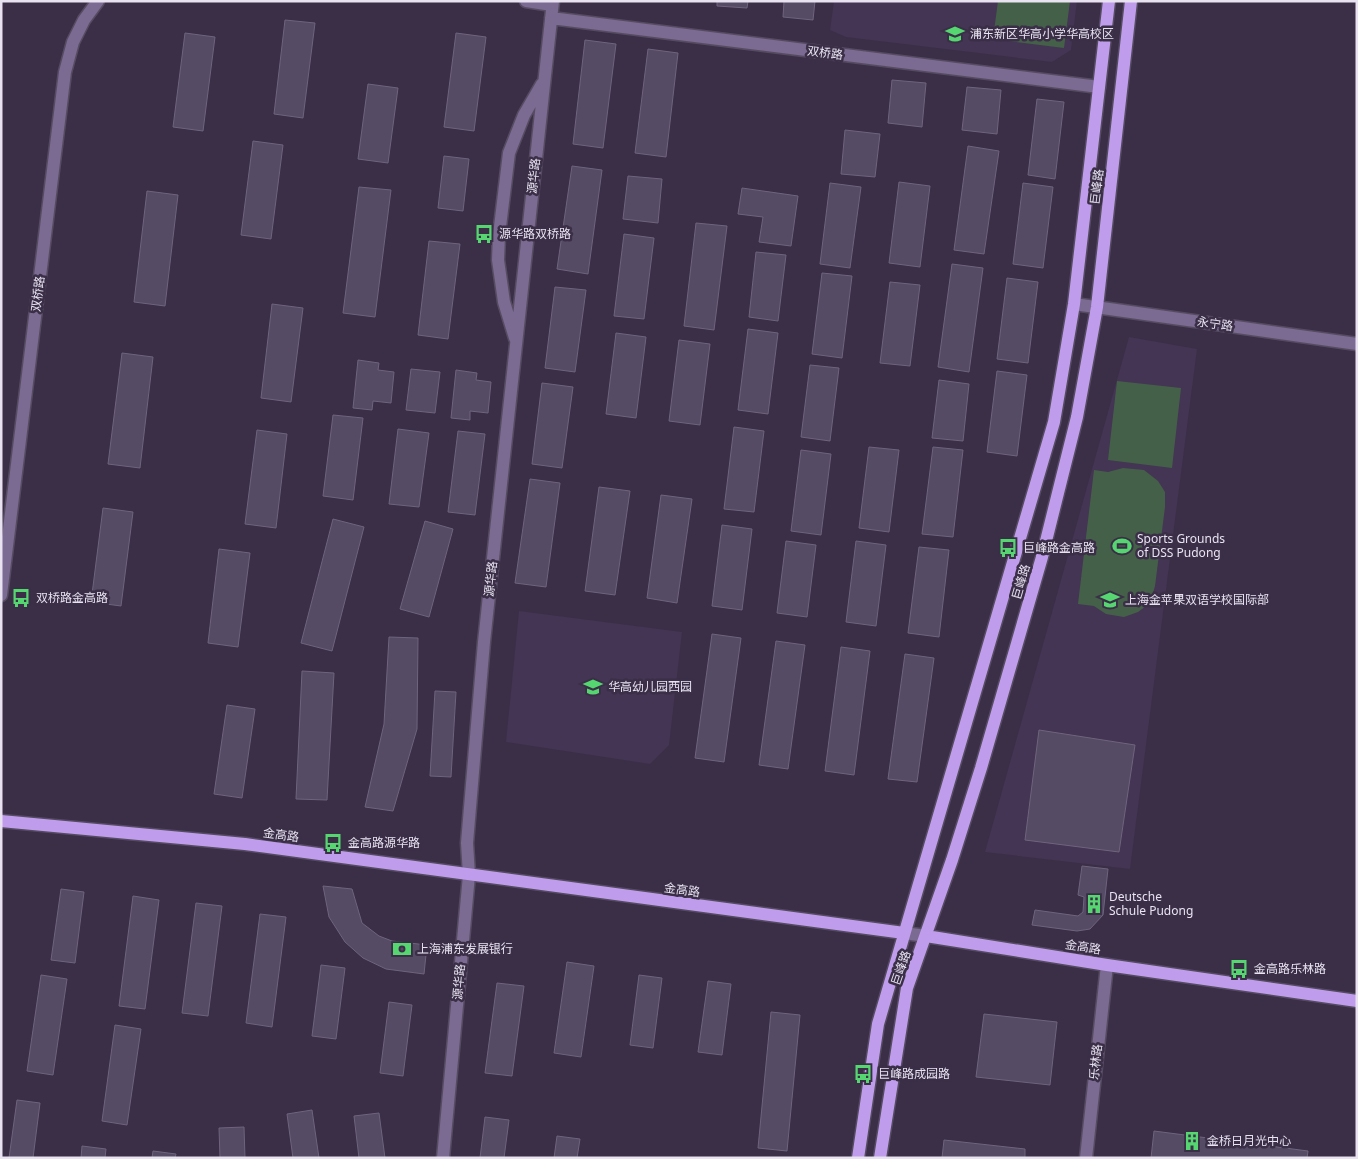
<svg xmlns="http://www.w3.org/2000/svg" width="1358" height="1159" font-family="'Noto Sans','Noto Sans SC',sans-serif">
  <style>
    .built { fill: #433553 }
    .green { fill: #456049 }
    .building { fill: #554b64; stroke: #6f647e }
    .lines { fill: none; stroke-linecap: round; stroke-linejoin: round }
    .minor-casing { stroke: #564c62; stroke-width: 15 }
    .major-casing { stroke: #564c62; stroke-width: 15 }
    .minor { stroke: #7b6a91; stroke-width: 12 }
    .major { stroke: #c09dec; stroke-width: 12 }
    .labels { text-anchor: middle; stroke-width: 5; stroke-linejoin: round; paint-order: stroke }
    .poi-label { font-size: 12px; fill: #e8e2f1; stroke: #3a2f47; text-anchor: start }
    .street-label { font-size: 12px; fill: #e8e2f1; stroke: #3a2f47 }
  </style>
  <rect width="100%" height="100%" fill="#3a2f47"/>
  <!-- built -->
  <path class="built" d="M834,1H1077L1071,50L1052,62L846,37L830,30Z
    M1129,337L1197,349L1130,869L985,852Z
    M519,611L682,632L669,745L650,764L506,742Z"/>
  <!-- green -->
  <path class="green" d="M998,1H1070L1064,48L993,39Z
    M1117,381L1181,388L1172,468L1108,460Z
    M1123,468L1144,470L1158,481L1165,492V507L1155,586L1150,603L1138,612L1124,617L1106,614L1094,606L1078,604L1094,470L1108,472Z"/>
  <!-- building -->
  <path class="building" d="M717,1H748L747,8L717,6Z
    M784,1H815L813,20L783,17Z
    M285,20L315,23L303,118L274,114Z
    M185,33L215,37L203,131L173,127Z
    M456,33L486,37L474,131L444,127Z
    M585,40L616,44L603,148L573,144Z
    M648,49L678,53L666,157L635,153Z
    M892,80L926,83L922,127L888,123Z
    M368,84L398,88L388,163L358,159Z
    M967,87L1001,90L997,134L962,130Z
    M1037,99L1064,102L1055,179L1028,175Z
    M845,130L880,134L875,177L841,174Z
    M253,141L283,145L271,239L241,235Z
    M968,146L999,151L984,254L954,250Z
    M444,156L469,159L463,211L438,208Z
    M572,166L602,170L588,274L557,269Z
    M628,176L662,179L658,223L623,219Z
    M899,182L930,186L920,267L889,263Z
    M830,183L861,187L850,268L820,264Z
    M1023,183L1053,187L1043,268L1013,264Z
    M359,187L391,190L375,317L343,313Z
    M742,188L798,196L791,246L759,242L763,217L738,214Z
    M147,191L178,195L165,306L134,302Z
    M696,223L727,226L714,330L684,326Z
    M624,234L654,238L644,319L614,316Z
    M429,241L460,244L448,339L418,335Z
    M756,252L786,255L778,321L749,317Z
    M952,264L983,268L969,372L938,367Z
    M822,273L852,276L842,358L812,354Z
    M1007,278L1038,282L1028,363L997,359Z
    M890,282L920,285L910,366L880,363Z
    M555,287L586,290L575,372L545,368Z
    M272,304L303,308L291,402L261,398Z
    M748,329L778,333L768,414L738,410Z
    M616,333L646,337L636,418L606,414Z
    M679,340L710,344L700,425L669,421Z
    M122,353L153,357L140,468L108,464Z
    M358,360L379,363L378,370L394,372L391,403L373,401L372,410L353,408Z
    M810,365L839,368L830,441L801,437Z
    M411,369L440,372L435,413L406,410Z
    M456,370L477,373L476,380L491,382L488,413L470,411V420L451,418Z
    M997,371L1027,375L1017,456L987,452Z
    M939,380L969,384L963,441L932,438Z
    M542,383L573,387L562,468L532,464Z
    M333,415L363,418L353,500L323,496Z
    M734,427L764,431L754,512L724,509Z
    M398,429L429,433L419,507L389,504Z
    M257,430L287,434L276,528L245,524Z
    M458,431L485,434L475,515L448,512Z
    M869,447L899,450L889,532L859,528Z
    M933,447L963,450L953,537L922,534Z
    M801,450L831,454L821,535L791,531Z
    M530,479L560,483L546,587L515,583Z
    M599,487L630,491L615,595L585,591Z
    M661,495L692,499L677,603L647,598Z
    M103,508L133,512L121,606L91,602Z
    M333,519L364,527L332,651L301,643Z
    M425,521L453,529L429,617L400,609Z
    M722,525L752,529L742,610L712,606Z
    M786,541L816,545L807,617L777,613Z
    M856,541L886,545L876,626L846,622Z
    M919,547L949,550L939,637L908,633Z
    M219,549L250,553L238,647L208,643Z
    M712,634L741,638L724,762L695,758Z
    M389,637L418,638L417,729L393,811L365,807L384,724Z
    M776,641L805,645L788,769L759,765Z
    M841,647L870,651L854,775L825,771Z
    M905,654L934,658L917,782L888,779Z
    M302,671L334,673L327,800L296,799Z
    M435,691L456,692L451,777L430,776Z
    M227,705L255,709L242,798L214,794Z
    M1039,730L1135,745L1119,852L1025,840Z
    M1082,866L1108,869L1103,915L1090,929L1077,931L1032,925L1035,910L1078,916L1083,912L1084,897L1078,895Z
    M323,886L352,889L362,923L379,936L392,941L427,945L424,974L386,969L363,958L345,942L329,917Z
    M61,889L84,892L75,963L51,960Z
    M133,896L159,900L145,1009L119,1006Z
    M196,903L222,906L208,1016L182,1013Z
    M260,914L286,917L272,1027L246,1023Z
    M567,962L594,966L581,1057L554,1053Z
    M321,965L345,968L336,1039L312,1036Z
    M41,975L67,979L53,1075L27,1071Z
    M639,975L662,978L653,1048L630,1045Z
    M708,981L731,984L722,1055L698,1052Z
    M497,983L524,986L512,1076L485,1073Z
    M389,1002L412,1005L403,1076L380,1073Z
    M771,1012L800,1015L787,1151L758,1148Z
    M984,1014L1057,1022L1050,1085L976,1077Z
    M115,1025L141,1029L127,1125L102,1121Z
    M17,1100L40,1103L33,1158H9Z
    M312,1110L319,1158H293L287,1114Z
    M379,1113L385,1158H359L354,1116Z
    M485,1117L509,1120L504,1158H480Z
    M244,1127L245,1158H220L219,1128Z
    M1154,1131L1308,1151L1307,1158H1151Z
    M557,1136L580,1139L577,1158H554Z
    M944,1140L1025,1149V1158H942Z
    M82,1146L106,1149L105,1158H81Z
    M153,1151L176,1154L175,1158H152Z"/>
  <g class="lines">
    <!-- minor casing -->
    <g class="minor-casing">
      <path id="minor" d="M526,1L552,5
        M551,18L1099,87
        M1074,304L1357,344
        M515,338L504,302L498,260L499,235L509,153L524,115L542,84
        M1,595L65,72L73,42L84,20L98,1
        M904,933L926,936
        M443,1158L469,875L467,843L484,642L553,1
        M1086,1158L1107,965"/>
    </g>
    <!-- major casing -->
    <g class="major-casing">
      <path id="major" d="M1,821L245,844L904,933
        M926,936L1107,965L1357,1001
        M858,1158L878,1024L1054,422L1074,304L1109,1
        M880,1158L907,988L952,860L981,768L1042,557L1077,417L1097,307L1131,1"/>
    </g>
    <!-- minor -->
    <use href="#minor" class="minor"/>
    <!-- major -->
    <use href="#major" class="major"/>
  </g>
  <!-- icons -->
  <defs>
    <g id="school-bare" transform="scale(1.5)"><path d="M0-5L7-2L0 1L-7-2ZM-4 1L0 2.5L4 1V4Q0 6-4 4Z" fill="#56d671" stroke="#3a2f47" stroke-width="2.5" paint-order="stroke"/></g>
    <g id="bus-bare" transform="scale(1.5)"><path d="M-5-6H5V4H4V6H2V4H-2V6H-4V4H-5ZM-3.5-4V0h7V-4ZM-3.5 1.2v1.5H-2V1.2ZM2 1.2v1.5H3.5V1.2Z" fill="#56d671" stroke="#3a2f47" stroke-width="2.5" paint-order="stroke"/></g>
    <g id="stadium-bare" transform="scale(1.5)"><path d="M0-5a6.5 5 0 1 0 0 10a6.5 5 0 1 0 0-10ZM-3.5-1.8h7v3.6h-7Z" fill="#56d671" stroke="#3a2f47" stroke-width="2.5" paint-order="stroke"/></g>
    <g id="building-bare" transform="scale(1.5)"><path d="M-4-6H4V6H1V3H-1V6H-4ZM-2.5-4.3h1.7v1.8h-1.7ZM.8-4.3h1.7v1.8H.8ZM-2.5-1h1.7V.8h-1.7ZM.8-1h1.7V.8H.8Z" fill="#56d671" stroke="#3a2f47" stroke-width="2.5" paint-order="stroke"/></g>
    <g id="bank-bare" transform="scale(1.5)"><path d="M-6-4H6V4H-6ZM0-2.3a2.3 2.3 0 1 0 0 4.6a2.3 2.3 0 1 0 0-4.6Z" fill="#56d671" stroke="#3a2f47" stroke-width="2.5" paint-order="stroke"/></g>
  </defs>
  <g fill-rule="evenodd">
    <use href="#school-bare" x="955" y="34"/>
    <use href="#bus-bare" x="484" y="234"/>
    <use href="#stadium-bare" x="1122" y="546"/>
    <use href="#bus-bare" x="1008" y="548"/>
    <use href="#bus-bare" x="21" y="598"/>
    <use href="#school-bare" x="1110" y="600"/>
    <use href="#school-bare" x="593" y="687"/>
    <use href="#bus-bare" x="333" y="843"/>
    <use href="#building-bare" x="1094" y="904"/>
    <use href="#bank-bare" x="402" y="949"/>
    <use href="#bus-bare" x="1239" y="969"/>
    <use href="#bus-bare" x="863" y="1074"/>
    <use href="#building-bare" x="1192" y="1141"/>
  </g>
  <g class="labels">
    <!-- poi labels -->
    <g class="poi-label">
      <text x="970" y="38">浦东新区华高小学华高校区</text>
      <text x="499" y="238">源华路双桥路</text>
      <text x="1137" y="543">Sports Grounds<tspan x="1137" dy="14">of DSS Pudong</tspan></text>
      <text x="1023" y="552">巨峰路金高路</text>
      <text x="36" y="602">双桥路金高路</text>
      <text x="1125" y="604">上海金苹果双语学校国际部</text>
      <text x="608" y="691">华高幼儿园西园</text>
      <text x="348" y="847">金高路源华路</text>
      <text x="1109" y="901">Deutsche<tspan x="1109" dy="14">Schule Pudong</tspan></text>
      <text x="417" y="953">上海浦东发展银行</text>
      <text x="1254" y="973">金高路乐林路</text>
      <text x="878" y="1078">巨峰路成园路</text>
      <text x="1207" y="1145">金桥日月光中心</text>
    </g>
    <!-- street labels -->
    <g class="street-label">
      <text transform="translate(825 53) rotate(7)" y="4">双桥路</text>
      <text transform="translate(534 176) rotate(-84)" y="4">源华路</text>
      <text transform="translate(1097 187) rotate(-83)" y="4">巨峰路</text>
      <text transform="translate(38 294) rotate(-83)" y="4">双桥路</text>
      <text transform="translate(1215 324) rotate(8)" y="4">永宁路</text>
      <text transform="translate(491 579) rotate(-84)" y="4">源华路</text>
      <text transform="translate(1021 582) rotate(-74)" y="4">巨峰路</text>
      <text transform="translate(281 835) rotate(8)" y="4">金高路</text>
      <text transform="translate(682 890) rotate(8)" y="4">金高路</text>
      <text transform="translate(1083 947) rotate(9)" y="4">金高路</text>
      <text transform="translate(901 968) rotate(-71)" y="4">巨峰路</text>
      <text transform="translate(459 982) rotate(-85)" y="4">源华路</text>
      <text transform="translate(1096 1062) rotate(-84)" y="4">乐林路</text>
    </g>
  </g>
  <!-- border -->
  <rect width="1358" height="1159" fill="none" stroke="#e8e2f1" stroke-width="5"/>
</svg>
